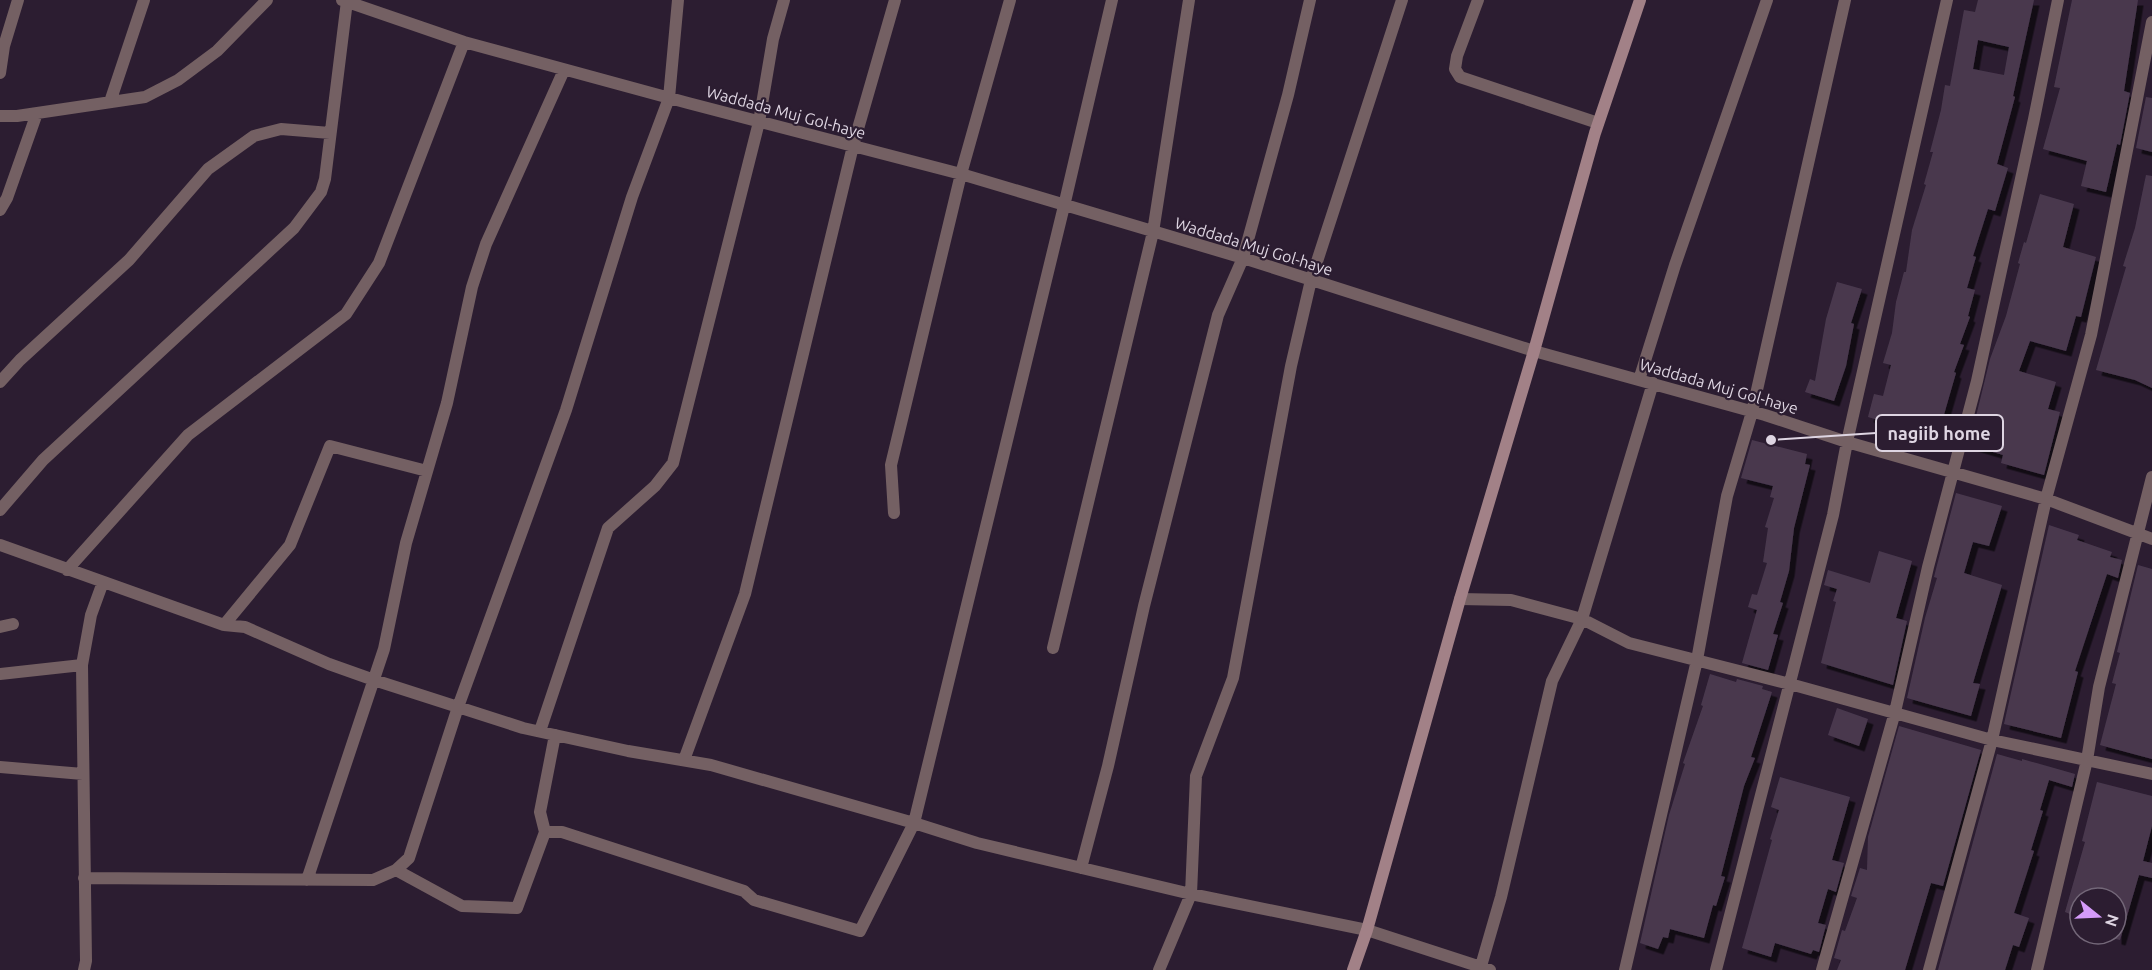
<svg xmlns="http://www.w3.org/2000/svg" width="2152" height="970" font-family="Ubuntu,sans-serif">
  <style>
    .building { fill: #49394e; fill-rule: evenodd; filter: url(#shadow) }
    .lines { fill: none; stroke-linecap: round; stroke-linejoin: round }
    .street { stroke: #746063; stroke-width: 12 }
    .secondary { stroke: #a28187; stroke-width: 12 }
    .labels { text-anchor: middle; stroke-width: 4.5; stroke-linejoin: round; paint-order: stroke }
    .street-label { font-size: 16px; fill: #ded5e2; stroke: #2c1d31 }
    .leader { fill: none; stroke: #ded5e2; stroke-width: 2 }
    .callout-dot { fill: #ded5e2; stroke: #2c1d31; stroke-width: 2 }
    .callout { fill: #2c1d31; stroke: #ded5e2; stroke-width: 2 }
    .callout-label { font-size: 18px; text-anchor: middle; font-weight: bold; fill: #ded5e2 }
  </style>
  <defs>
    <filter id="shadow"><feDropShadow dx="5.5" dy="5.5" stdDeviation="0" flood-color="#0009"/></filter>
  </defs>
  <rect width="100%" height="100%" fill="#2c1d31"/>
  <!-- building -->
  <path class="building" d="M1978,0H2034L2013,96L2015,97L1997,164L2008,168L1995,211L1988,209L1973,256L1976,257L1967,288L1975,290L1968,316L1970,317L1960,344L1964,345L1954,372L1956,373L1943,418L1958,422L1954,436L1899,421L1898,426L1868,417L1874,394L1883,396L1891,365L1883,363L1892,333L1896,302L1904,272H1906L1912,230L1926,185L1924,184L1933,152H1930L1941,110L1945,85L1950,86L1964,10L1975,12ZM1978,40L2009,47L2004,75L1973,69Z
    M2072,0H2138L2124,91L2130,93L2120,145L2117,144L2106,192L2081,186L2087,161L2043,149L2060,88L2054,87Z
    M2146,97L2152,98V152L2136,148Z
    M2146,175L2152,176V388L2135,380L2096,370L2126,267L2123,266L2135,228Z
    M2040,194L2074,204L2063,247L2096,257L2081,317L2076,316L2066,351L2030,341L2019,371L2056,382L2048,409L2060,412L2044,475L2001,463L2003,455L1969,445L1990,359L2006,316L2020,264L2018,263L2024,242L2026,243Z
    M1837,282L1862,289L1851,323L1854,324L1846,366L1834,401L1805,392L1810,379L1815,381L1826,319Z
    M1752,440L1807,454L1805,464L1810,465L1794,528L1789,571L1780,602L1783,603L1773,634L1778,635L1768,670L1742,663L1757,610L1748,607L1752,594L1757,595L1767,563L1763,562L1768,528L1765,527L1774,498L1770,497L1773,486L1741,478Z
    M1956,493L2002,506L1989,546L1973,542L1964,573L2002,585L1973,683L1980,684L1971,716L1907,698L1925,618L1937,578L1934,577L1936,569Z
    M2049,525L2079,535L2077,540L2112,552L2110,557L2122,560L2118,578L2107,574L2075,671L2078,672L2061,738L2004,724Z
    M1879,551L1912,561L1896,618L1907,621L1893,685L1821,663L1836,602L1833,601L1837,589L1824,585L1828,570L1870,583Z
    M2138,565L2152,569V759L2100,745L2116,684L2112,683L2120,653L2117,652Z
    M1710,674L1736,682L1737,679L1763,686L1762,689L1772,692L1751,757L1755,758L1744,786L1721,876L1725,877L1716,906L1713,905L1704,938L1670,929L1668,938L1663,937L1658,949L1640,943L1669,815L1685,764L1683,763L1703,706L1701,705Z
    M1837,708L1868,719L1859,746L1828,735Z
    M1899,726L1981,750L1943,886L1931,883L1905,970H1837L1841,960L1834,958L1842,930L1845,931L1857,898L1851,896L1860,868L1867,870L1868,837Z
    M1997,754L2022,761V759L2075,774L2072,787L2049,780L2040,810L2043,811L2031,850L2034,851L2014,913L2029,918L2019,947L2013,945L2005,970H1938Z
    M1780,777L1850,797L1832,860L1844,863L1836,892L1828,889L1818,923L1826,925L1819,952L1813,950L1811,954L1775,943L1771,957L1742,948L1772,840L1770,839L1779,810L1771,807Z
    M2097,782L2152,796V826L2143,861L2152,863V878L2139,875L2120,940L2116,939V898H2080V918L2065,912L2085,842L2082,841Z"/>
  <g class="lines">
    <!-- street -->
    <path class="street" d="M342,0L464,42L688,103L961,174L1243,258L1534,351L1765,415L1847,442L2046,499L2152,539
      M1478,0L1457,56L1455,69L1460,77L1598,123
      M0,73L4,46L18,0
      M110,102L144,0
      M0,116H17L145,97L178,80L217,51L267,0
      M0,210L7,198L37,113
      M1639,380L1675,265L1767,0
      M0,382L20,360L129,260L208,169L254,136L281,129L330,133
      M0,510L43,460L294,228L321,192L325,179L347,1
      M894,513L891,465L961,174L1010,0
      M0,545L224,625L245,627L329,664L374,680L523,728L628,751L711,765L914,823L977,843L1191,894L1367,930L1490,970
      M67,570L188,435L346,314L379,263L464,42
      M1460,599L1511,600L1582,619L1629,643L1790,684L1992,740L2152,774
      M224,625L290,545L330,446L427,471
      M0,627L13,624
      M1053,648L1153,232L1189,0
      M0,674L82,665
      M540,731L608,528L655,486L673,463L759,122L773,39L784,0
      M684,760L745,594L853,146L895,0
      M0,767L83,774
      M545,832H562L744,891L754,900L860,931L914,823L1064,206L1112,0
      M1081,868L1108,766L1144,606L1218,315L1243,258L1288,95L1310,0
      M396,870L462,906L517,908L545,832L540,812L555,735
      M84,878L373,880L396,870L409,858L458,707L566,410L632,197L669,98L678,0
      M307,880L384,649L406,543L447,403L472,287L486,244L564,70
      M1481,966L1501,897L1552,681L1582,619L1653,383
      M84,970L86,961L82,665L91,615L103,582
      M1159,970L1191,894L1196,776L1233,678L1291,366L1311,280L1402,0
      M1625,970L1697,660L1727,496L1752,412L1845,0
      M1716,970L1833,515L1847,442L1947,0
      M1822,970L1895,712L1928,567L1977,381L2034,119L2058,0
      M1929,970L1992,740L2046,499L2091,335L2152,22
      M2037,970L2087,760L2099,687L2152,477"/>
    <!-- secondary -->
    <path class="secondary" d="M1353,970L1367,930L1460,599L1534,351L1595,133L1640,0"/>
  </g>
  <g class="labels">
    <!-- street labels -->
    <g class="street-label">
      <text transform="translate(786 112) rotate(15)" y="6">Waddada Muj Gol-haye</text>
      <text transform="translate(1254 246) rotate(17)" y="6">Waddada Muj Gol-haye</text>
      <text transform="translate(1719 386) rotate(16)" y="6">Waddada Muj Gol-haye</text>
    </g>
  </g>
  <!-- callouts -->
  <path class="leader" d="M1771 440L1876 433"/>
  <circle class="callout-dot" cx="1771" cy="440" r="6"/>
  <rect class="callout" x="1876" y="415" width="127" height="36" rx="6"/>
  <g class="callout-label">
    <text x="1939" y="440">nagiib home</text>
  </g>
  <!-- north arrow -->
  <g transform="translate(2098 916) rotate(108)"><circle r="28" fill="#2c1d31" stroke="#736778" stroke-width="1.5"/>
  <path d="M0-4.5L10 22L0 15L-10 22Z" fill="#d59bfa"/>
  <text y="-9" font-size="16" font-weight="bold" text-anchor="middle" fill="#ded5e2">N</text>
  </g>
</svg>
